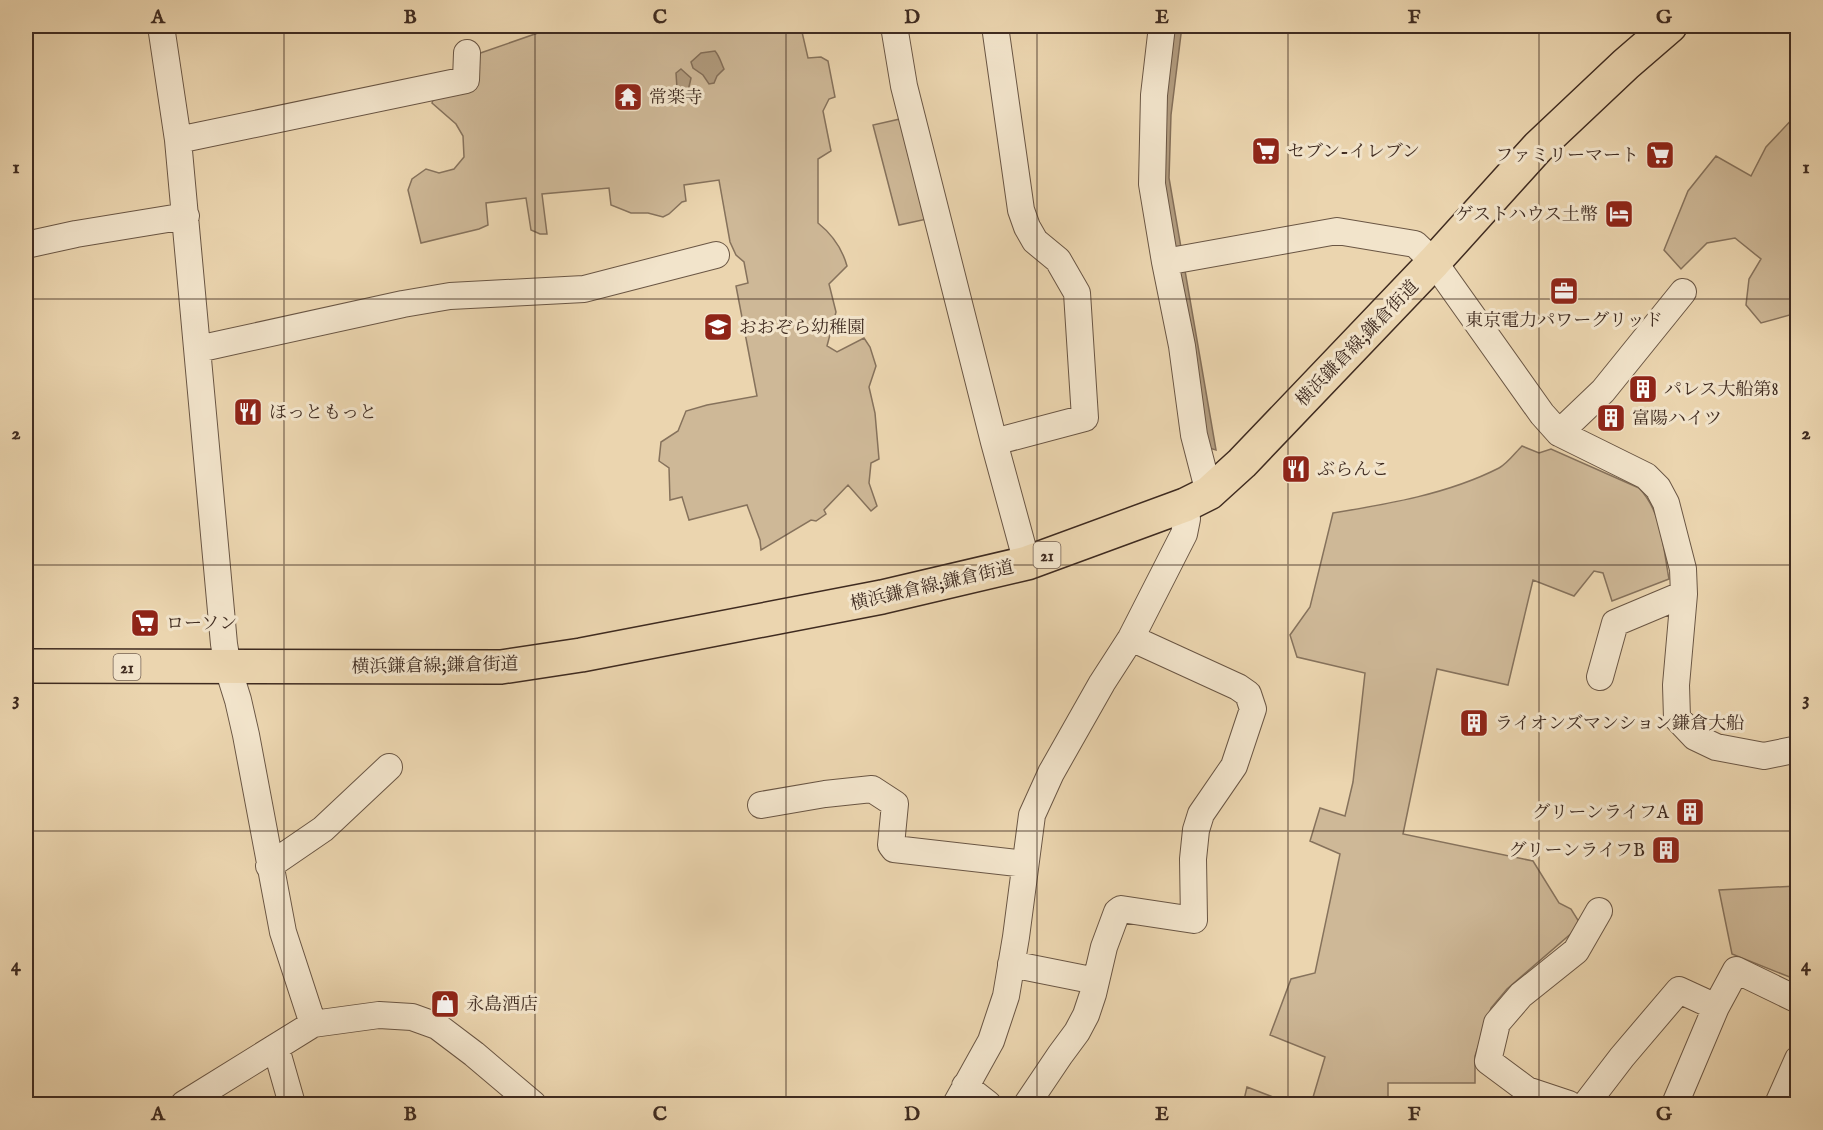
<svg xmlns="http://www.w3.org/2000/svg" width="1823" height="1130" font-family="'IM FELL English','Noto Serif JP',serif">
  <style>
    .green { fill: #ceb897; stroke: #86725c; stroke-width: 1.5 }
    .water { fill: #b19b7e; stroke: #836e58; stroke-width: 1.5 }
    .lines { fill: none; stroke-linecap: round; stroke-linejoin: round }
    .minor-casing { stroke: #6a5644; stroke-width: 28 }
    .major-casing { stroke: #3f2b20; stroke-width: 36 }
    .minor { stroke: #f2e4cb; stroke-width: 26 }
    .major { stroke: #ebd5af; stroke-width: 33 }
    .grid { fill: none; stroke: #3f2b20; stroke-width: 1.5; stroke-opacity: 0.55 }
    .labels { text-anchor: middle; stroke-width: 6; stroke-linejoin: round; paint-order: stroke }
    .shield { fill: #f2e4cb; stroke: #756253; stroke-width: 1.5 }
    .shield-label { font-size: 16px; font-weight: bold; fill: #3f2b20 }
    .poi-label { font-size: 18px; fill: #3f2b20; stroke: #f2e4cb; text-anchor: start }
    .street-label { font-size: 18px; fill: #3f2b20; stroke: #f2e4cb }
    .neatline { fill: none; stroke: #3f2b20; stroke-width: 2 }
    .grid-label { font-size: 20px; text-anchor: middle; font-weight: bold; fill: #3f2b20 }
  </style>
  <rect width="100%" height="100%" fill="#ebd5af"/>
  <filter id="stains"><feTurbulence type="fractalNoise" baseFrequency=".00333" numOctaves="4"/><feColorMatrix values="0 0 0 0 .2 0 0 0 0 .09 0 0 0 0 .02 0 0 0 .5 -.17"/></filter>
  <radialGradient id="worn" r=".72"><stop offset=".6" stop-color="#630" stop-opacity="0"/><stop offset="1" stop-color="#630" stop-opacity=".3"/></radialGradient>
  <!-- green -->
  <path class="green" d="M558,26H803L802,32L808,58L821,57L828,61L835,97L829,99L823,111L831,151L818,159V223C833,235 842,248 847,266L829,284L836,312L827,346L837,352L864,338L870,347L876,366L869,387L875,413L879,459L871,463L869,483L877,506L871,511L848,485L824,510L826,514L816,521L811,520L761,550L760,540L747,505L689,520L682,497L670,500L669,468L659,461L661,442L678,431L686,411L707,405L757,396L736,286L748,283L744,262L736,255L730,242L719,180L684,185L686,201L682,202L669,214L663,217L648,213H631L611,205L609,188L542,194L547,234H540L531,230L526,198L486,203L488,225L479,229L421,243L408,190L412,179L426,169L439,173L454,169L464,157L463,136L456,124L432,103L434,97L469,57Z
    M1797,114V313L1761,323L1746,305L1749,279L1761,259L1735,238L1707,243L1681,269L1664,250L1688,191L1716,156L1751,176L1766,147Z
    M900,119L927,219L899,225L873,125Z
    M1522,446L1539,453L1551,449L1639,488C1662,512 1663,547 1669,579L1612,601L1603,573L1594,571L1574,596L1533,580L1508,685L1437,669L1403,834L1533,861L1559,903L1571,909L1581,925L1507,989L1491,1008L1475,1056V1083H1388V1104H1311L1325,1057L1270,1035L1291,979L1315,973L1340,854L1310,841L1320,808L1345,816L1353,782L1365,673L1297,657L1290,635L1310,607L1333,513C1388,504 1448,494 1499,468C1507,464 1515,453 1522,446Z
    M1797,886H1798L1797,980L1732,954L1719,890Z
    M1247,1087L1291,1104H1243Z"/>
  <!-- water -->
  <path class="water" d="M1175,26H1182L1171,115L1169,178L1216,450L1209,448L1162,188L1164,114Z
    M715,51C720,57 721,63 724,69L717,76L714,83L709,84L703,75L693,68L691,62L701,53Z
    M681,69L691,78C689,88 686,102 676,106L674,105L677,88L676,73Z"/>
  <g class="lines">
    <!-- minor casing -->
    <g class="minor-casing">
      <path id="minor" d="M161,26L178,140L224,644L228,668L238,700L246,735L283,932L313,1024
        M894,26L904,86L994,442L1027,563
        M1162,26L1154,95L1152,184L1165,262L1182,346L1194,435L1209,493
        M178,140L466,80L467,53
        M26,245L76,234L186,216
        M1165,262L1337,231L1415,244L1434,262L1542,414L1559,433L1646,476L1658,488L1666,503L1683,569L1684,594L1676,685L1677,718L1695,737L1716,747L1764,756L1798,749
        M198,349L403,304L450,296L584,289L716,255
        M1559,433L1603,391L1683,292
        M994,442L1085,418L1077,293L1058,260L1035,241L1027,227L1021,210L995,26
        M1600,677L1615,623L1684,594
        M761,805L825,794L872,789L895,804L891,845L894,849L1025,864
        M269,866L323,829L389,767
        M1011,964L1096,981
        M276,1048L292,1104
        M965,1086L988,1104
        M184,1104L313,1024L379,1015L412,1017L437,1026L474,1054L533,1104
        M956,1104L991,1041L1006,996L1016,937L1032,815L1051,773L1102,683L1131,638L1184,534L1187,519L1185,505
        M1027,1104L1060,1055L1077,1032L1086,1015L1093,994L1104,947L1117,912L1121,909L1194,920L1193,859L1196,830L1201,814L1234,766L1253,709L1248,694L1238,687L1131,638
        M1569,1104L1527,1090L1488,1061L1497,1023L1521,995L1576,951L1599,911
        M1586,1104L1622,1057L1679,990L1716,1007
        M1675,1104L1716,1007L1736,970L1798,1000
        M1778,1104L1798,1059"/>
    </g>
    <!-- major casing -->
    <g class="major-casing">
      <path id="major" d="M26,666L501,667L581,655L882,597L1027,563L1185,505L1209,493L1242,463L1434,262L1538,147L1626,64L1670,26"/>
    </g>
    <!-- minor -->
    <use href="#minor" class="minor"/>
    <!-- major -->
    <use href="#major" class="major"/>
  </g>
  <!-- grid -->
  <path class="grid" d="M284,26V1104M535,26V1104M786,26V1104M1037,26V1104M1288,26V1104M1539,26V1104M26,299H1798M26,565H1798M26,831H1798"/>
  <!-- icons -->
  <defs>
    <g id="temple-square" transform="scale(1.5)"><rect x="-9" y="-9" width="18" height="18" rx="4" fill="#8f2418" stroke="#f2e4cb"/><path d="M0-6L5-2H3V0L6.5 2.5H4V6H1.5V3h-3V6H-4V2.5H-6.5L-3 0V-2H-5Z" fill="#fff"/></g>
    <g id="supermarket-square" transform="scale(1.5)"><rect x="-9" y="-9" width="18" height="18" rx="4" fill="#8f2418" stroke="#f2e4cb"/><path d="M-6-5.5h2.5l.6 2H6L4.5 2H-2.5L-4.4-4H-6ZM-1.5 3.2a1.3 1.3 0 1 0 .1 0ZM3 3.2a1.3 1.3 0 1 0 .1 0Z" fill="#fff"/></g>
    <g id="hotel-square" transform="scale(1.5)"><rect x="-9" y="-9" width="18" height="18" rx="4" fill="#8f2418" stroke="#f2e4cb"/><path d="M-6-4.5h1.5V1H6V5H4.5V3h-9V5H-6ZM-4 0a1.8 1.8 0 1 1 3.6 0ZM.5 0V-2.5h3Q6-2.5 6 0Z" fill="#fff"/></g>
    <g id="office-square" transform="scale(1.5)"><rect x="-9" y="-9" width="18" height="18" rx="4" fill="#8f2418" stroke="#f2e4cb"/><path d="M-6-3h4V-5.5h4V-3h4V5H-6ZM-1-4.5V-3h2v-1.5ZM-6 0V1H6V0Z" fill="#fff"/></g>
    <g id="school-square" transform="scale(1.5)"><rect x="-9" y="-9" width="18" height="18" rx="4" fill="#8f2418" stroke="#f2e4cb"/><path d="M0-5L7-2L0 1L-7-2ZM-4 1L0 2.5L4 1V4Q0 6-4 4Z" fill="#fff"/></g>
    <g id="building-square" transform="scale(1.5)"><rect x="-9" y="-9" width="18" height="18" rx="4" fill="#8f2418" stroke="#f2e4cb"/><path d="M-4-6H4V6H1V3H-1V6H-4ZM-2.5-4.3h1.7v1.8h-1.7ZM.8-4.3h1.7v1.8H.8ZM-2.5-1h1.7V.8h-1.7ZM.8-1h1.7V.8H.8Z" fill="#fff"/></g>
    <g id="restaurant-square" transform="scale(1.5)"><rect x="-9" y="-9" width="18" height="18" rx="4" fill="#8f2418" stroke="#f2e4cb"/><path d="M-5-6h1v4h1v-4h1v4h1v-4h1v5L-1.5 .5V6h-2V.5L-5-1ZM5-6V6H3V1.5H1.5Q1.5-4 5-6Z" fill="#fff"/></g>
    <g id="shop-square" transform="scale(1.5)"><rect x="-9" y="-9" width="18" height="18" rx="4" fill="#8f2418" stroke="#f2e4cb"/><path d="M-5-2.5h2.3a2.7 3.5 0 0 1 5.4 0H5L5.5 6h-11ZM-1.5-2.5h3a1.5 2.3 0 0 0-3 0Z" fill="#fff"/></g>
  </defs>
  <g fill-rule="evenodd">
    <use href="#temple-square" x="628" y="97"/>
    <use href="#supermarket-square" x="1266" y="151"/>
    <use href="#supermarket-square" x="1660" y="155"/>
    <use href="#hotel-square" x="1619" y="214"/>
    <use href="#office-square" x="1564" y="291"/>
    <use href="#school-square" x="718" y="327"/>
    <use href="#building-square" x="1643" y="389"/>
    <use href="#restaurant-square" x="248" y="412"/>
    <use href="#building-square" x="1611" y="418"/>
    <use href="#restaurant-square" x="1296" y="469"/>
    <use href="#supermarket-square" x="145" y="623"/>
    <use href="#building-square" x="1474" y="723"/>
    <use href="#building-square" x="1690" y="812"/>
    <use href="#building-square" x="1666" y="850"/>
    <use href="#shop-square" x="445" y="1004"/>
  </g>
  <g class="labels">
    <!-- shield labels -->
    <g class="shield">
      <rect x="1033.5" y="542" width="27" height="26" rx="4.5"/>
      <rect x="113.5" y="654" width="27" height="26" rx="4.5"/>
    </g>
    <g class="shield-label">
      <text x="1047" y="561">21</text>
      <text x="127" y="673">21</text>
    </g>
    <!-- poi labels -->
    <g class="poi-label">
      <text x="649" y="103">常楽寺</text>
      <text x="1287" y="157">セブン-イレブン</text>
      <text x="1639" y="161" text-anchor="end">ファミリーマート</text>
      <text x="1598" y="220" text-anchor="end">ゲストハウス土幣</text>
      <text x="1564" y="326" text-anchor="middle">東京電力パワーグリッド</text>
      <text x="739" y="333">おおぞら幼稚園</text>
      <text x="1664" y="395">パレス大船第8</text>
      <text x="269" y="418">ほっともっと</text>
      <text x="1632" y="424">富陽ハイツ</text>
      <text x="1317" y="475">ぶらんこ</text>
      <text x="166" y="629">ローソン</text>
      <text x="1495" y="729">ライオンズマンション鎌倉大船</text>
      <text x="1669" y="818" text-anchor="end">グリーンライフA</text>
      <text x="1645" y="856" text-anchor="end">グリーンライフB</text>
      <text x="466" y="1010">永島酒店</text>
    </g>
    <!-- street labels -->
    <g class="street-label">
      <text transform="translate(1357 343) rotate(-46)" y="6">横浜鎌倉線;鎌倉街道</text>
      <text transform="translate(932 585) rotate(-13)" y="6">横浜鎌倉線;鎌倉街道</text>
      <text transform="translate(435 665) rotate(-1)" y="6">横浜鎌倉線;鎌倉街道</text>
    </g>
  </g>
  <!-- margin -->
  <rect width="1823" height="1130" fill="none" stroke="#ebd5af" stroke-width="66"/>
  <rect x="33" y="33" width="1757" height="1064" class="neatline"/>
  <g class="grid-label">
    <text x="158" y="23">A</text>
    <text x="410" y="23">B</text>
    <text x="660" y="23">C</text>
    <text x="912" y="23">D</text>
    <text x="1162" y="23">E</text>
    <text x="1414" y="23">F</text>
    <text x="1664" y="23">G</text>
    <text x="16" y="173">1</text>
    <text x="1806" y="173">1</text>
    <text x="16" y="439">2</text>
    <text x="1806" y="439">2</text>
    <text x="16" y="705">3</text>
    <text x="1806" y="705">3</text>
    <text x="16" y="971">4</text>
    <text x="1806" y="971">4</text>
    <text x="158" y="1120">A</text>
    <text x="410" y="1120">B</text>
    <text x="660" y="1120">C</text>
    <text x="912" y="1120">D</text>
    <text x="1162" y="1120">E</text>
    <text x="1414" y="1120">F</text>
    <text x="1664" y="1120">G</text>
  </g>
  <rect width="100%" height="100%" filter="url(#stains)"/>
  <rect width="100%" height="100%" fill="url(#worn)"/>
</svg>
